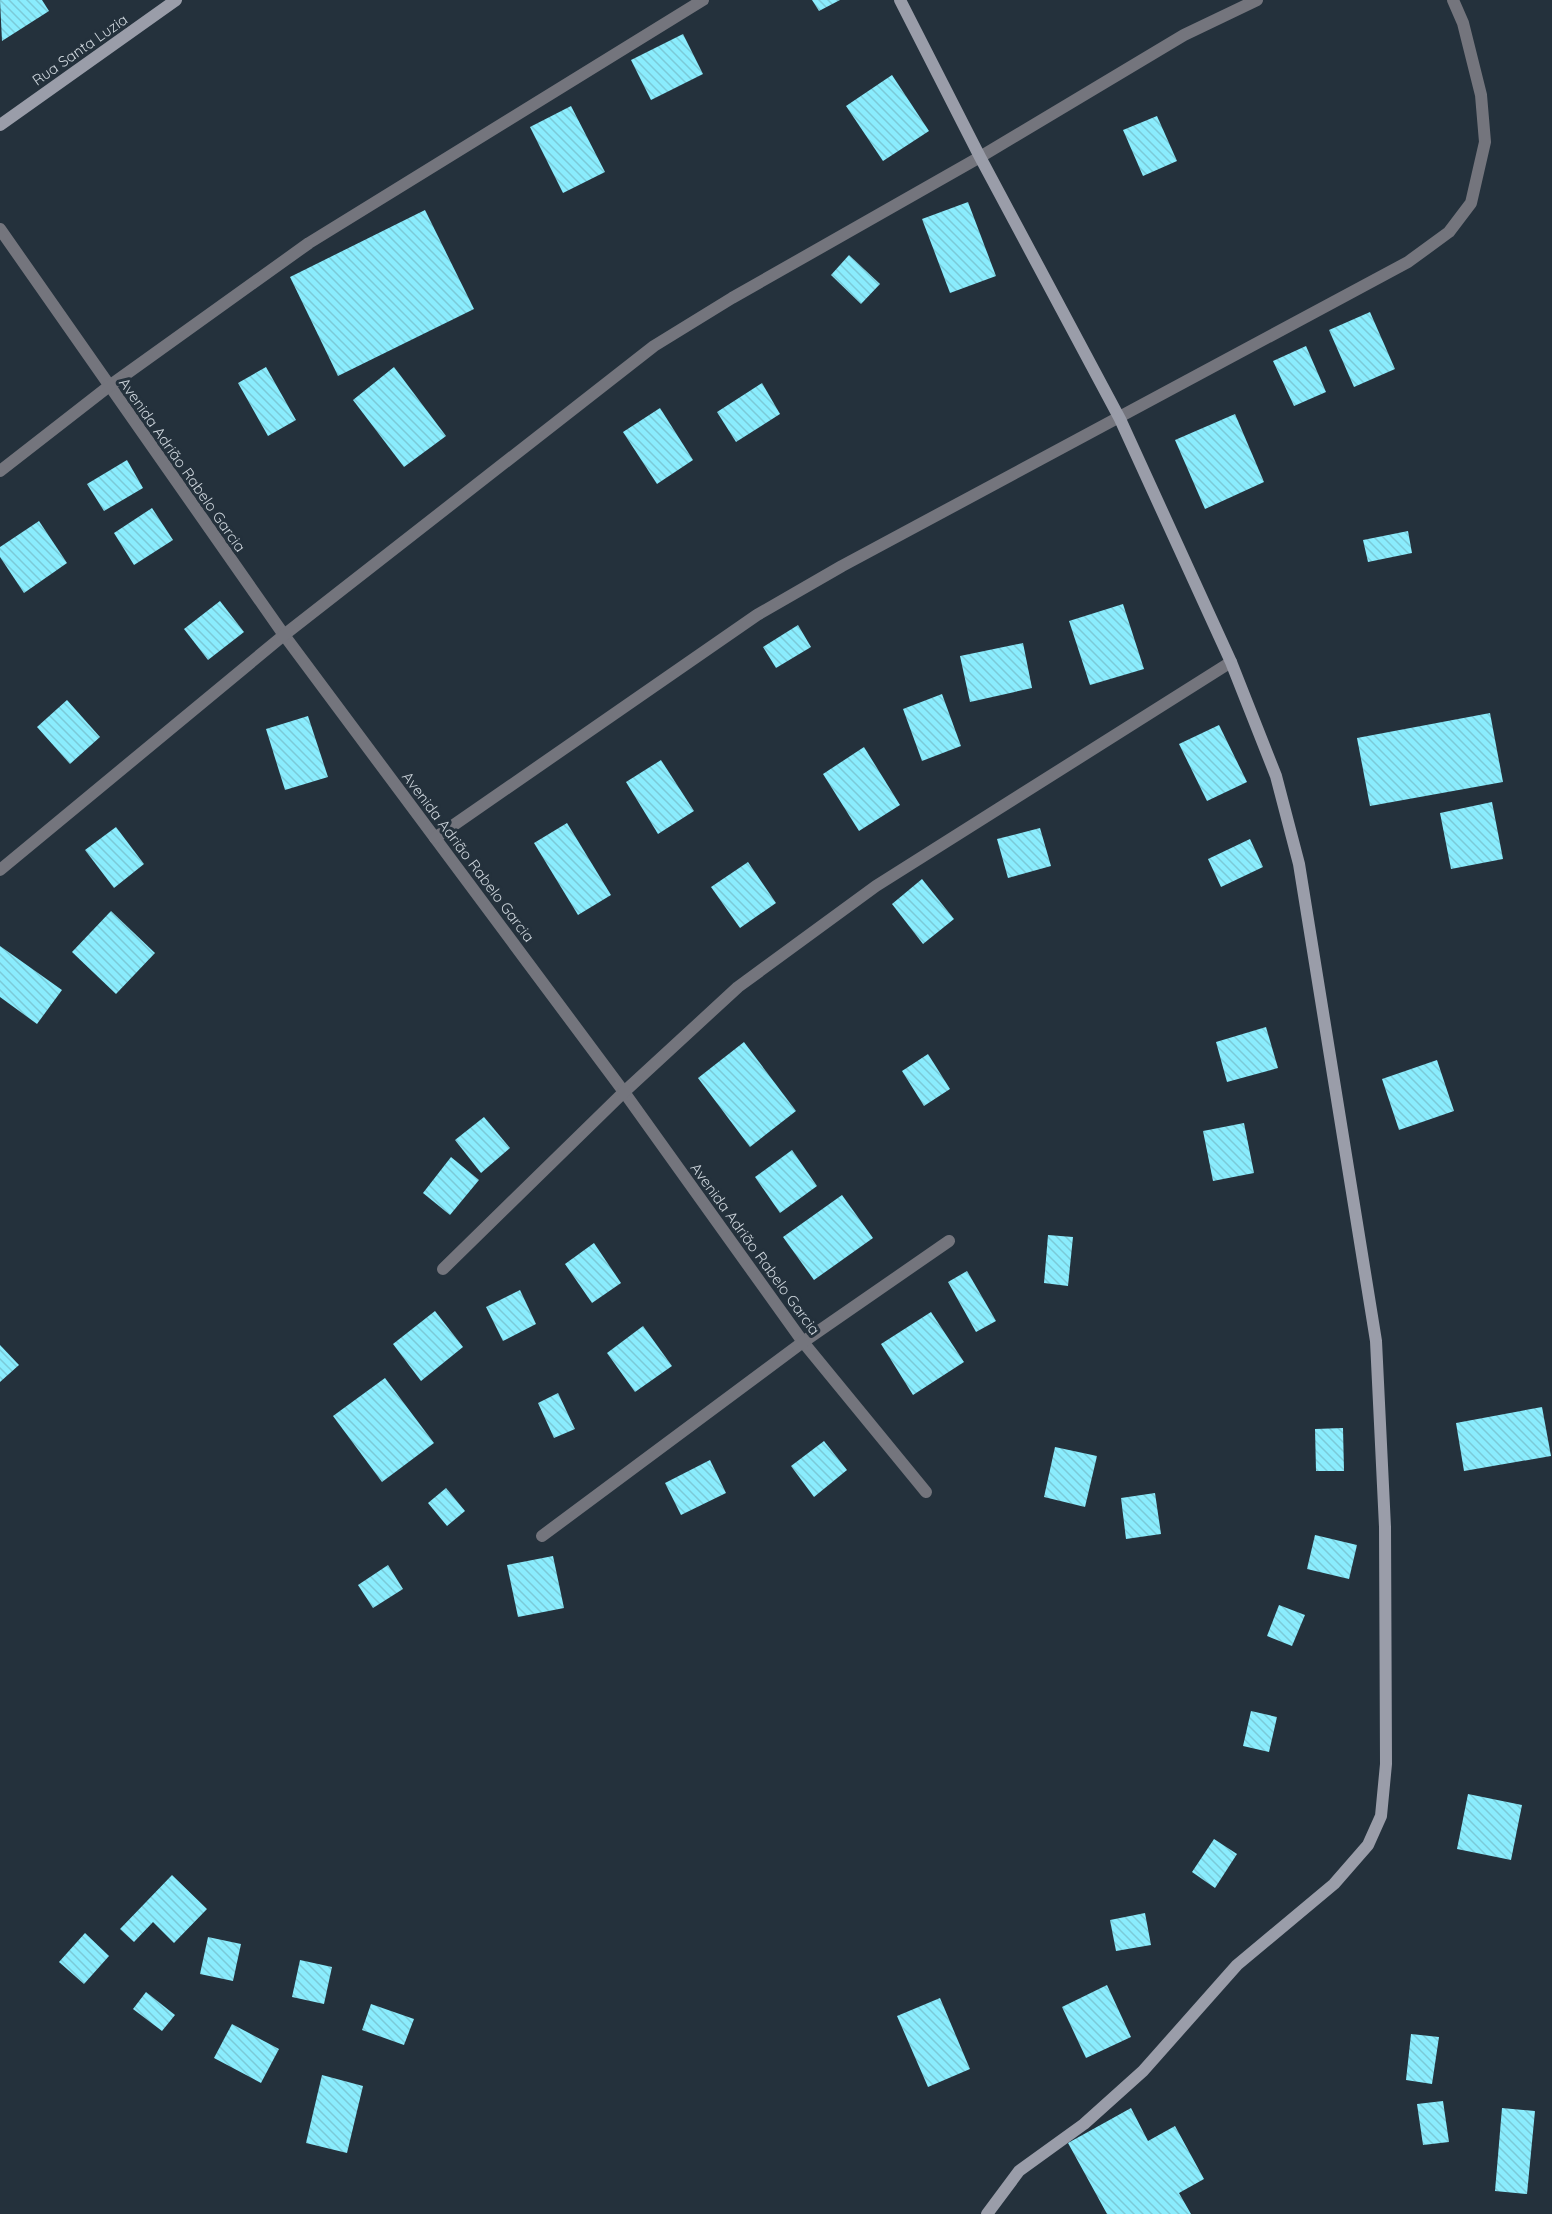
<svg xmlns="http://www.w3.org/2000/svg" width="1552" height="2214" viewBox="0 0 1552 2214" font-family="Quicksand,sans-serif">
<style>
.building{fill:url(#building-back-hatch)}
.lines{fill:none;stroke-linecap:round;stroke-linejoin:round}
.street{stroke:#74757d;stroke-width:12}
.secondary{stroke:#9a9da9;stroke-width:12}
.labels{text-anchor:middle;stroke-width:6;stroke-linejoin:round;paint-order:stroke}
.street-label{font-size:15px;fill:#ccd4db;stroke:#24313c}
</style>
<defs>
<pattern id="building-back-hatch" width="6" height="6" patternUnits="userSpaceOnUse" patternTransform="scale(1.5)"><rect width="6" height="6" fill="#8aecfd"/><path d="M-1 5l2 2M0 0l6 6M5-1l2 2" fill="none" stroke="#7bcad8"/></pattern>
</defs>
<rect width="100%" height="100%" fill="#24313c"/>
<g class="building">
<path d="M0,0H42L49,11L2,41Z"/>
<path d="M812,0H840L819,11Z"/>
<path d="M683,34L703,74L651,100L631,60Z"/>
<path d="M892,75L929,131L883,161L846,106Z"/>
<path d="M571,106L605,172L563,193L530,127Z"/>
<path d="M1157,116L1177,161L1143,176L1123,130Z"/>
<path d="M968,202L996,276L950,293L922,219Z"/>
<path d="M425,210L474,309L338,376L290,277Z"/>
<path d="M849,255L880,284L861,304L831,275Z"/>
<path d="M1370,312L1395,369L1354,387L1329,330Z"/>
<path d="M1306,346L1326,392L1294,406L1273,361Z"/>
<path d="M266,367L296,420L268,436L238,383Z"/>
<path d="M394,367L446,436L404,467L353,400Z"/>
<path d="M762,383L780,414L736,442L717,412Z"/>
<path d="M660,408L693,460L657,484L623,432Z"/>
<path d="M1235,414L1264,482L1205,509L1175,440Z"/>
<path d="M127,460L143,488L104,511L87,484Z"/>
<path d="M152,508L173,540L134,565L114,533Z"/>
<path d="M39,521L67,563L24,593L0,557V547Z"/>
<path d="M1408,531L1412,553L1368,562L1363,540Z"/>
<path d="M220,601L244,632L208,660L184,629Z"/>
<path d="M1123,604L1144,669L1090,685L1069,621Z"/>
<path d="M798,625L811,647L776,668L763,647Z"/>
<path d="M1023,643L1032,688L970,702L960,656Z"/>
<path d="M942,694L961,746L922,761L903,709Z"/>
<path d="M67,700L100,737L70,764L37,727Z"/>
<path d="M1490,713L1503,782L1370,806L1357,738Z"/>
<path d="M308,716L328,777L285,790L266,729Z"/>
<path d="M1219,725L1247,782L1207,801L1179,744Z"/>
<path d="M864,747L900,805L859,831L823,774Z"/>
<path d="M661,760L694,811L658,834L626,782Z"/>
<path d="M1492,802L1503,859L1451,869L1440,813Z"/>
<path d="M567,823L611,895L578,915L534,843Z"/>
<path d="M116,827L144,864L114,888L85,850Z"/>
<path d="M1040,828L1051,866L1008,878L997,839Z"/>
<path d="M1250,839L1263,867L1221,887L1208,859Z"/>
<path d="M748,862L776,903L740,928L711,887Z"/>
<path d="M922,879L954,919L923,944L892,904Z"/>
<path d="M111,911L155,953L116,994L72,952Z"/>
<path d="M0,946L62,990L37,1024L0,997Z"/>
<path d="M1266,1027L1278,1068L1227,1082L1216,1042Z"/>
<path d="M744,1042L796,1111L750,1147L698,1078Z"/>
<path d="M928,1054L950,1089L924,1106L902,1071Z"/>
<path d="M1437,1060L1454,1111L1399,1130L1382,1079Z"/>
<path d="M484,1117L510,1148L481,1173L455,1140Z"/>
<path d="M1244,1123L1254,1173L1213,1181L1203,1131Z"/>
<path d="M792,1150L817,1186L780,1213L755,1177Z"/>
<path d="M451,1157L479,1180L450,1215L423,1193Z"/>
<path d="M842,1195L873,1238L814,1280L783,1237Z"/>
<path d="M1048,1235L1073,1237L1068,1286L1044,1283Z"/>
<path d="M594,1243L621,1283L592,1303L565,1264Z"/>
<path d="M967,1271L996,1321L976,1332L948,1282Z"/>
<path d="M520,1290L536,1324L503,1341L486,1307Z"/>
<path d="M435,1311L463,1347L421,1381L393,1344Z"/>
<path d="M931,1312L964,1362L913,1395L881,1344Z"/>
<path d="M643,1326L672,1366L635,1392L607,1353Z"/>
<path d="M0,1345L19,1365L0,1382Z"/>
<path d="M385,1378L434,1443L382,1482L333,1416Z"/>
<path d="M558,1393L575,1429L554,1438L538,1403Z"/>
<path d="M1542,1407L1551,1456L1464,1471L1456,1423Z"/>
<path d="M1343,1428L1344,1471H1316L1315,1429Z"/>
<path d="M824,1441L847,1470L814,1497L791,1466Z"/>
<path d="M1055,1447L1097,1456L1085,1507L1044,1497Z"/>
<path d="M710,1460L726,1493L681,1515L665,1483Z"/>
<path d="M446,1488L465,1511L447,1526L428,1503Z"/>
<path d="M1155,1493L1161,1534L1126,1539L1121,1498Z"/>
<path d="M1315,1535L1357,1545L1349,1579L1307,1569Z"/>
<path d="M553,1556L564,1608L518,1617L507,1565Z"/>
<path d="M388,1565L403,1589L373,1608L358,1585Z"/>
<path d="M1279,1605L1305,1615L1292,1646L1267,1636Z"/>
<path d="M1251,1711L1277,1717L1269,1752L1243,1746Z"/>
<path d="M1468,1794L1522,1805L1511,1860L1457,1849Z"/>
<path d="M1214,1839L1237,1854L1215,1888L1192,1872Z"/>
<path d="M172,1875L207,1909L174,1943L153,1922L134,1942L120,1929Z"/>
<path d="M1145,1913L1151,1945L1116,1951L1110,1920Z"/>
<path d="M85,1933L109,1956L84,1984L59,1962Z"/>
<path d="M208,1937L241,1944L233,1981L200,1974Z"/>
<path d="M300,1960L332,1967L324,2004L292,1997Z"/>
<path d="M1107,1985L1131,2037L1086,2058L1062,2007Z"/>
<path d="M146,1992L175,2015L162,2031L133,2009Z"/>
<path d="M940,1998L970,2069L928,2087L897,2016Z"/>
<path d="M371,2004L414,2019L404,2045L362,2030Z"/>
<path d="M232,2024L279,2049L261,2083L214,2058Z"/>
<path d="M1411,2034L1439,2037L1432,2084L1406,2080Z"/>
<path d="M322,2075L363,2086L347,2153L306,2143Z"/>
<path d="M1443,2101L1449,2142L1423,2145L1417,2104Z"/>
<path d="M1131,2108L1148,2141L1175,2126L1204,2179L1179,2193L1191,2214H1107L1068,2143Z"/>
<path d="M1502,2108L1535,2111L1527,2194L1495,2191Z"/>
</g>
<g class="lines">
<g class="street">
<path d="M0,229L284,635L624,1092L803,1342L926,1492"/>
<path d="M0,471L108,387L309,243L703,0"/>
<path d="M435,838L757,615L842,566L1408,262L1449,232L1471,203L1485,142L1481,95L1463,23L1453,0"/>
<path d="M0,870L284,635L654,346L732,298L980,157L1184,35L1257,0"/>
<path d="M443,1269L624,1092L738,987L876,886L1231,662"/>
<path d="M542,1536L803,1342L949,1241"/>
</g>
<g class="secondary">
<path d="M900,0L980,157L1120,419L1231,662L1276,776L1299,864L1376,1341L1385,1527L1386,1764L1381,1816L1368,1845L1334,1884L1237,1965L1143,2071L1084,2124L1019,2171L987,2214"/>
<path d="M0,125L176,0"/>
</g>
</g>
<g class="labels">
<g class="street-label">
<text transform="translate(80 50) rotate(-35)" y="5">Rua Santa Luzia</text>
<text transform="translate(182 465) rotate(55)" y="5">Avenida Adrião Rabelo Garcia</text>
<text transform="translate(468 857) rotate(53)" y="5">Avenida Adrião Rabelo Garcia</text>
<text transform="translate(755 1249) rotate(54)" y="5">Avenida Adrião Rabelo Garcia</text>
</g>
</g>
</svg>
